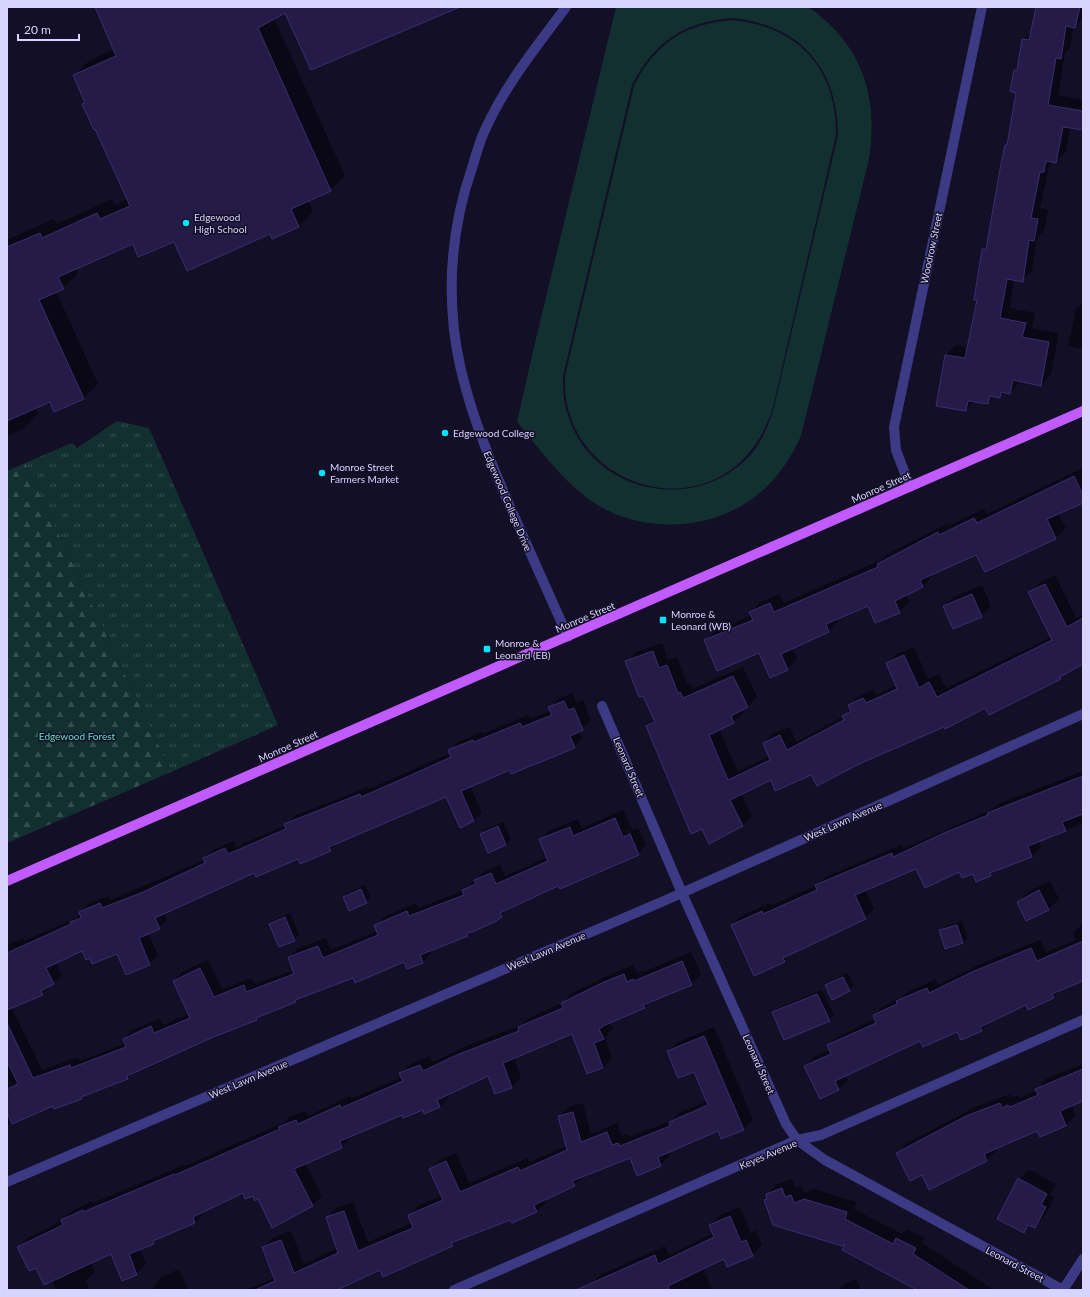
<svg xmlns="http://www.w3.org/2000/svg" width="1090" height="1297" viewBox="0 0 1090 1297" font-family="Lato,sans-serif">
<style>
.grass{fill:url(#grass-tufts)}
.forest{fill:url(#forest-firs)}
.park{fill:#12302f;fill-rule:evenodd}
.shadow{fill:#0007;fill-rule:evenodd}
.building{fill:#241b47;stroke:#3b2d73}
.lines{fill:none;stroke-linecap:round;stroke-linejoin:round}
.minor{stroke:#3d3a85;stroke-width:10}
.major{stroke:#c25bff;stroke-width:10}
.poi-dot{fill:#00e5ff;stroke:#130f26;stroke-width:1.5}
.labels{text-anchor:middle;stroke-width:3;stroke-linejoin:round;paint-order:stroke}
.poi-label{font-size:10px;fill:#d9d4ff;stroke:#130f26;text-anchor:start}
.street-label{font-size:10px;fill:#d9d4ff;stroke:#130f26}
.park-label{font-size:10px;fill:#5fe0c0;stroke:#130f26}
</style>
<defs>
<pattern id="grass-tufts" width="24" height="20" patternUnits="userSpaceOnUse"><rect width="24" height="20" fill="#12302f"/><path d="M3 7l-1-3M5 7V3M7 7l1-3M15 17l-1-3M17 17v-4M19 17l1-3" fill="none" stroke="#344d4e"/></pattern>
<pattern id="forest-firs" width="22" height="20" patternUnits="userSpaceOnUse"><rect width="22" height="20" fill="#12302f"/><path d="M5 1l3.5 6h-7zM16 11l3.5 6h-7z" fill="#344d4e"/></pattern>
</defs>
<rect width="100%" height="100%" fill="#130f26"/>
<path class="grass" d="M117,421L149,428L278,725L171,772L25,463L72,443L77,448Z"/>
<path class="forest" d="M25,463L171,772L7,843V471Z"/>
<g class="park">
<path d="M616,7C661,7 706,7 752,7C767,7 792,4 806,7C814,9 822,18 828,23C868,60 877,108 869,159L801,436C791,457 780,475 763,490C717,533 637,536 587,498C560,478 539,448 517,422L533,351ZM732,18C799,24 838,68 838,135L774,407C769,424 763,440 752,453C697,517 589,493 567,412C563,400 563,388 563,376L632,85C654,42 683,22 732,18Z"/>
<path d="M732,20C798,26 837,69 836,135L773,407C766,429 756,448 738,464C682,514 589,483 569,412C565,400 565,388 565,376L634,86C655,43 685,24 732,20Z"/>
</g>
<g class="shadow">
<path d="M96,7H457L286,12L274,18L345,176L330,190L308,200L313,212L299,226L270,233L133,243L76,269L78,274L63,288L56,291L98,384L83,398L50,401L35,408L38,414L23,429L7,436V240L54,219L57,224L112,199L115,205L128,199L96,128L83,104L86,101L74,75L89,61L114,49Z"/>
<path d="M1037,7H1083V19L1073,27L1070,48L1065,53L1058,95L1083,100V129L1070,127L1066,152L1056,162H1053L1049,166L1040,208L1048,210L1044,231L1037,237L1032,271L1022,281L1014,279L1010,308L1035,313L1032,328L1059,333L1051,375L1041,385L1020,381L1010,393L1005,392L1000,397L995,396L988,403L975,401L966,410L946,355L956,345L968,348L978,299L983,249L988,244L1018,92L1015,70L1019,66L1023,40L1032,32Z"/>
<path d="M1083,302V349L1068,346L1076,309Z"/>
<path d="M1083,468V502L1058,513L1066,528L1056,538L985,571L976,553L931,574L932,576L923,586L906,594L909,602L899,612L868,605L837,618L838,622L829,631L792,648L797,659L788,669L770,677L759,652L706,641L715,631L752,615L751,612L760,602L780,594L784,603L881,560L888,554L948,523L949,526L984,509L987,514Z"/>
<path d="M1055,575L1076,618L1083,615V663L1066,672L1060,678L986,707L945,726L812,774L771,779L741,794L752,816L743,825L648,727L655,719L627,662L636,652L662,643L668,660L677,657L687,684L690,683L692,689L743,667L757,697L748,707L741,710L743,713L733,722L719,729L738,772L769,756L764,743L773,733L790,727L796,742L844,716L851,708L849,705L859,696L873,689L876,695L897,685L887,664L896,654L914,647L928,679L939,674L946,688L1052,637L1030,592L1039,583Z"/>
<path d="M982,585L991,606L981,616L944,606L954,597Z"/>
<path d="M573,693L576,703L583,700L591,721L579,731L582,738L574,747L510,769L470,786L482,812L474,820L460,826L446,796L339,841L330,850L299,857L255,872L164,913L167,920L159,928L148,933L158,955L149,964L117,953L90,957L83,950L55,962L62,975L42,994L11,1007L42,1070L78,1057L80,1061L126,1043L124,1039L132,1030L160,1019L163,1025L189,1014L174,981L182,972L208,960L222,989L252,978L255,984L294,970L289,957L297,949L326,938L331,950L378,931L375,926L384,917L416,903L418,908L463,891L484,872L500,865L505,876L548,857L540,840L549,831L578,819L582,828L623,810L632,830L638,827L646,845L638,854L559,885L510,908L497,920L472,931L468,936L430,950L431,953L423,962L408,968L405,961L354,976L299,997L295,1001L261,1015L256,1019L210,1037L133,1072L128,1078L85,1094L81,1098L54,1104L7,1125V945L23,938L24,941L76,918L88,904L109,896L111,900L205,860L204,858L213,850L234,841L236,847L286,825L294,816L368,787L369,789L451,753L450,751L458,742L482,732L483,734L528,715L530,719L551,711L550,707L558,699ZM629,829L638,851H636L627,830Z"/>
<path d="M1083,771V823L1039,841L1041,847L1032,856L996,870L991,875L916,867L865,889L874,909L865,918L794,952L784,961L732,925L741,916L771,903L772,905L816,886L825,877L901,845L903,849L993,809L998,804Z"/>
<path d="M503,822L511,839L506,844L489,851L481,834L486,829Z"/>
<path d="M1050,881L1059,899L1049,909L1027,920L1018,902L1028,892Z"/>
<path d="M365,885L371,898L366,902L344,897L349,892Z"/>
<path d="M290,913L299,935L294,940L270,924L275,920Z"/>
<path d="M962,921L967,938L963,943L940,931L945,926Z"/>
<path d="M1083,923V980L1061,989L1053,997L1027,1003L991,1020L981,1030L957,1031L921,1039L845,1075L848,1080L839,1089L820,1098L805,1066L814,1057L830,1050L828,1046L837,1037L875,1019L874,1015L883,1006L901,998L906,993L936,979L938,985L982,963L1040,940L1046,952L1076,940L1073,933Z"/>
<path d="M691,952L701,974L691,984L652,1000L644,1008L610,1022L613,1028L605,1037L612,1058L603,1068L573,1032L514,1057L521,1078L512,1087L496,1093L489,1074L448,1094L449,1097L440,1107L423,1108L402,1114L351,1136V1137L342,1147L305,1163L322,1196L313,1205L272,1226L259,1198L243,1192L204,1211V1212L195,1222L160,1236L154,1243L140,1249L146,1264L136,1274L111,1253L91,1262L95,1272L86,1281L90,1290H56L52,1281L19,1247L28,1238L62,1221L72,1211L92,1201L93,1203L184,1165L185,1166L283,1123L289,1117L306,1111L308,1116L350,1096L351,1099L402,1077L400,1074L410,1064L430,1056L432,1062L469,1045L521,1025L529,1018L562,1003L572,993L614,973L633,965L637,973L642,971L643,972Z"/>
<path d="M848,973L854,986L849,990L826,985L831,981Z"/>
<path d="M822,990L834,1015L829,1020L773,1012L778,1008Z"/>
<path d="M714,1027L753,1119L744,1129L722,1138L718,1129L669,1151L670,1155L661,1165L637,1174L631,1157L584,1176L574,1185L544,1199L546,1202L536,1212L511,1218L458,1240L452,1245L381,1269L334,1290H245L275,1278L263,1247L273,1238L291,1231L304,1264L338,1248L327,1218L336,1208L353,1202L368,1242L412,1223L409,1215L419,1205L442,1196L430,1169L440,1160L456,1153L469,1183L528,1158L529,1162L567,1146L559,1116L569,1107L583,1103L591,1134L617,1123L622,1136L628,1134L629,1137L671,1121L679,1113L707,1101L695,1071L668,1051L678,1042Z"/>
<path d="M1083,1064V1101L1071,1105L1076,1115L1066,1125L1040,1136L1037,1130L995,1148L997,1150L987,1160L922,1174L897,1153L907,1143L977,1106L1010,1094L1012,1098L1018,1095L1020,1098L1037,1090L1046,1079Z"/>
<path d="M1029,1169L1056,1184L1050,1195L1055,1197L1044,1217L1034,1227L1031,1225L1023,1232L1019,1179Z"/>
<path d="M792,1179L795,1188L801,1186L804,1193L814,1189L856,1202L854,1209L902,1234L907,1229L925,1238L922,1243L994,1290H915L847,1242L768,1198L767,1194L777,1184Z"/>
<path d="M740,1207L751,1233L756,1230L762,1245L752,1255L724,1258L703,1268L712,1290H592L590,1285L600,1275L665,1246L669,1255L714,1233L710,1225L720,1215Z"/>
<path d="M179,1269L188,1290H154L153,1286L162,1277Z"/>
<path d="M856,1279L861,1290H838L844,1285Z"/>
</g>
<g class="building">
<path d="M95,7H460L311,70L285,13L258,28L331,191L291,209L299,227L272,239L270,234L187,271L174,242L138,257L133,244L58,277L64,289L39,300L84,399L54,412L50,402L7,421V247L40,233L42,238L97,213L100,219L130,206L95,129L94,130L82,104L85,103L73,75L116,56Z"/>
<path d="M1036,7H1080L1075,28L1066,26L1061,59L1056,58L1048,105L1083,111V130L1063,127L1056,163L1046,161L1044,172H1040L1031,218L1038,219L1034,241L1029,240L1023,282L1007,279L1000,318L1026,323L1022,337L1049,342L1041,386L1013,380L1010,394L1001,392L1000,398L990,396L988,404L968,401L966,411L936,406L945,355L965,358L977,300H974L982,249H986L1000,169L1005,145H1007L1016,93L1010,91L1014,70H1017L1022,39L1029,40Z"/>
<path d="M1074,476L1083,495V503L1047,519L1056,539L985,572L976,555L920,580L923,587L895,601L900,613L875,623L868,606L826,624L829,632L781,654L788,670L770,678L759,653L717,671L704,640L753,620L749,612L770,603L774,612L878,567L877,564L938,532L939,535L974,518L977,523Z"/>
<path d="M1045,584L1067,627L1083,618V664L1060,677L1061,679L989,715L985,708L945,729L944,727L859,764L817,786L811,775L775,791L771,780L730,800L743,826L709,844L702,829L691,834L646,726L655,722L643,696L639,697L625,661L653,651L659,668L667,665L678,693L680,692L683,698L733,676L748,707L731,716L734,723L709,735L728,780L770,760L763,743L780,735L787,750L844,720L842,716L851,711L848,705L863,698L866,703L897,689L886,663L904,655L919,688L929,682L937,697L1052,640L1028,592Z"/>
<path d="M972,594L982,617L953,629L943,606Z"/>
<path d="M564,701L568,710L574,708L583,730L570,736L575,748L511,774L510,770L461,791L474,821L460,828L446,797L329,847L331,851L300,864L298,859L256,877L254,873L155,918L160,929L139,938L150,965L126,975L117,954L92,964L90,958L86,960L82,951L46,968L54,984L41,991L43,995L7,1010V953L71,924L70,922L81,918L79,912L100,903L102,908L143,892L205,863L203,858L225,848L228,854L286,829L284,824L360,794L361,797L409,776L451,757L448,750L473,740L474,742L520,723L522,727L552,715L548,707Z"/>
<path d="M1083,776V814L1062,822L1066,831L1028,846L1032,857L990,873L991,876L976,882L973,874L962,878L959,872L925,888L916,869L855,895L866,919L783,958L785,962L754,976L731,925L762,911L763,914L817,890L815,885L892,853L893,857L944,833L988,815L987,813Z"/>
<path d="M615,818L623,837L630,834L639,855L560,889L558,886L500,913L502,917L497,920V921L467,934L468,936L420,955L423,963L407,969L404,962L355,983L353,978L295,1000L296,1002L256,1018L257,1020L211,1038L127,1076L128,1079L81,1097L82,1099L54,1109L53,1106L12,1124L7,1113V1089L18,1084L7,1061V1023L33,1078L70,1065L71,1068L126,1047L123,1039L151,1026L154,1033L190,1018L173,981L200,968L214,997L244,985L246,992L294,974L288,957L318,946L323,958L378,935L374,925L407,911L409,916L464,895L462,890L476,884L474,880L491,873L496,884L548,861L539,839L570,827L573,836Z"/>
<path d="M498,826L506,845L488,853L480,834Z"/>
<path d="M361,889L367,903L349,911L343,897Z"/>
<path d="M1039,890L1049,910L1026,921L1017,902Z"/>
<path d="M285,917L295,941L279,947L269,924Z"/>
<path d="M957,925L963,943L945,949L939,930Z"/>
<path d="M1083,941V981L1052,994L1054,998L1028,1010L1026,1005L980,1027L982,1031L961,1040L957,1032L923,1047L920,1041L835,1081L839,1090L820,1099L804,1066L831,1054L827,1045L876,1023L873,1015L897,1004L896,1001L927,988L929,993L972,972L1031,948L1037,961Z"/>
<path d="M682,961L692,985L643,1005L645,1008L605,1025L599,1029L604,1039L594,1043L603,1068L587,1074L572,1034L503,1063L512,1088L495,1094L488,1076L437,1100L440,1107L424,1114L423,1110L403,1118L402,1115L340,1141L342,1148L294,1169L313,1206L272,1228L258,1199L255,1201L253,1196L245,1199L243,1193L193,1217L195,1223L153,1241L154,1244L129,1254L137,1275L122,1281L111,1254L44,1285L36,1268L29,1271L17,1247L63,1225L61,1220L83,1210V1212L174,1174L175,1175L280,1129L278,1127L296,1120L298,1124L340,1105L341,1108L403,1081L399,1073L420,1065L423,1071L459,1054L519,1031L518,1027L563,1008L561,1003L604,982L624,974L627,982L633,979L634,981Z"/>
<path d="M843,977L850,991L832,1000L825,985Z"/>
<path d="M817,994L830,1021L784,1040L772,1012Z"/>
<path d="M704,1036L744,1130L721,1139L718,1131L658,1157L661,1166L637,1176L630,1158L572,1181L575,1186L534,1205L537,1212L512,1223L510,1220L451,1243L453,1246L383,1277L380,1270L337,1290H255L275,1281L262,1247L281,1240L294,1273L338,1253L326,1217L344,1211L358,1251L413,1228L408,1215L443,1200L429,1169L446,1161L460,1192L518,1167L520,1171L567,1150L558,1116L573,1112L581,1142L607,1132L612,1145L618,1143L620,1146L670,1126L669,1122L708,1105L694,1072L678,1078L667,1051Z"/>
<path d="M1083,1069V1101L1060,1111L1066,1126L1040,1137L1037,1131L984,1154L987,1161L929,1190L922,1175L910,1181L896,1153L966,1116L1000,1103L1002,1108L1008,1105L1010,1107L1038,1095L1035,1089Z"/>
<path d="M1018,1178L1047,1194L1041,1205L1046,1207L1035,1228L1028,1225L1024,1233L997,1219Z"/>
<path d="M782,1188L785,1197L791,1195L794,1203L804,1199L847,1212L845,1219L893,1244L896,1238L916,1248L913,1254L969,1290H917L842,1250L845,1244L842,1246L773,1225L764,1200L767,1199L766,1194Z"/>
<path d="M730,1216L741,1242L746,1240L753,1256L727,1267L724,1259L668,1286L670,1290H576L655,1255L658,1264L714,1237L709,1225Z"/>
</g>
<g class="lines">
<g class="minor">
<path d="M566,7C537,46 505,85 485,130C479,142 476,156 472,168C454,220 448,276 454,330C460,382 479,433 499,481C521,533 545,585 568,637"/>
<path d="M910,487L896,450L894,427L982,7"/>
<path d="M602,706L682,893L786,1124L797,1140L825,1160L1063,1290"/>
<path d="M7,1182L666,900L1083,714"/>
<path d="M454,1290L797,1140L821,1135L1083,1020"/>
<path d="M1063,1290L1083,1259"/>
</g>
<path class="major" d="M7,881L1083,411"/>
</g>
<g class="poi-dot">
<circle cx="186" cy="223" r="4"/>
<circle cx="445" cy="433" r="4"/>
<circle cx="322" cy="473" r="4"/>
<rect x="659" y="616" width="8" height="8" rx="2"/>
<rect x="483" y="645" width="8" height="8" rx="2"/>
</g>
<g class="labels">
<g class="poi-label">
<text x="194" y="221">Edgewood<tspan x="194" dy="12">High School</tspan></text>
<text x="453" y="437">Edgewood College</text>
<text x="330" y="471">Monroe Street<tspan x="330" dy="12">Farmers Market</tspan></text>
<text x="671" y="618">Monroe &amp;<tspan x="671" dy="12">Leonard (WB)</tspan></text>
<text x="495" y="647">Monroe &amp;<tspan x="495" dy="12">Leonard (EB)</tspan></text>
</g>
<g class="street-label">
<text transform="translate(931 248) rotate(-78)" y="4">Woodrow Street</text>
<text transform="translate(881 487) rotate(-24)" y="4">Monroe Street</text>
<text transform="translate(508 501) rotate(67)" y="4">Edgewood College Drive</text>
<text transform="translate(585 617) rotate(-23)" y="4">Monroe Street</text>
<text transform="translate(288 746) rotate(-24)" y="4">Monroe Street</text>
<text transform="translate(629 767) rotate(67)" y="4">Leonard Street</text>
<text transform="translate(843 821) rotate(-24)" y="4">West Lawn Avenue</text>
<text transform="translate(546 951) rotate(-23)" y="4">West Lawn Avenue</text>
<text transform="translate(759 1064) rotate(66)" y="4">Leonard Street</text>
<text transform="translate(248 1079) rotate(-23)" y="4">West Lawn Avenue</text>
<text transform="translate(768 1154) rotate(-23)" y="4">Keyes Avenue</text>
<text transform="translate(1015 1264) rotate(28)" y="4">Leonard Street</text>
</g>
<g class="park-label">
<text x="77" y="740">Edgewood Forest</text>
</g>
</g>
<rect width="1090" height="1297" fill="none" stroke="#d9d4ff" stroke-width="16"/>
<path d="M18 34v6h61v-6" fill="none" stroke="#d9d4ff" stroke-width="2"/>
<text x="24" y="34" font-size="12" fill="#d9d4ff" stroke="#130f26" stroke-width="3" paint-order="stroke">20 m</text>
</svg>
